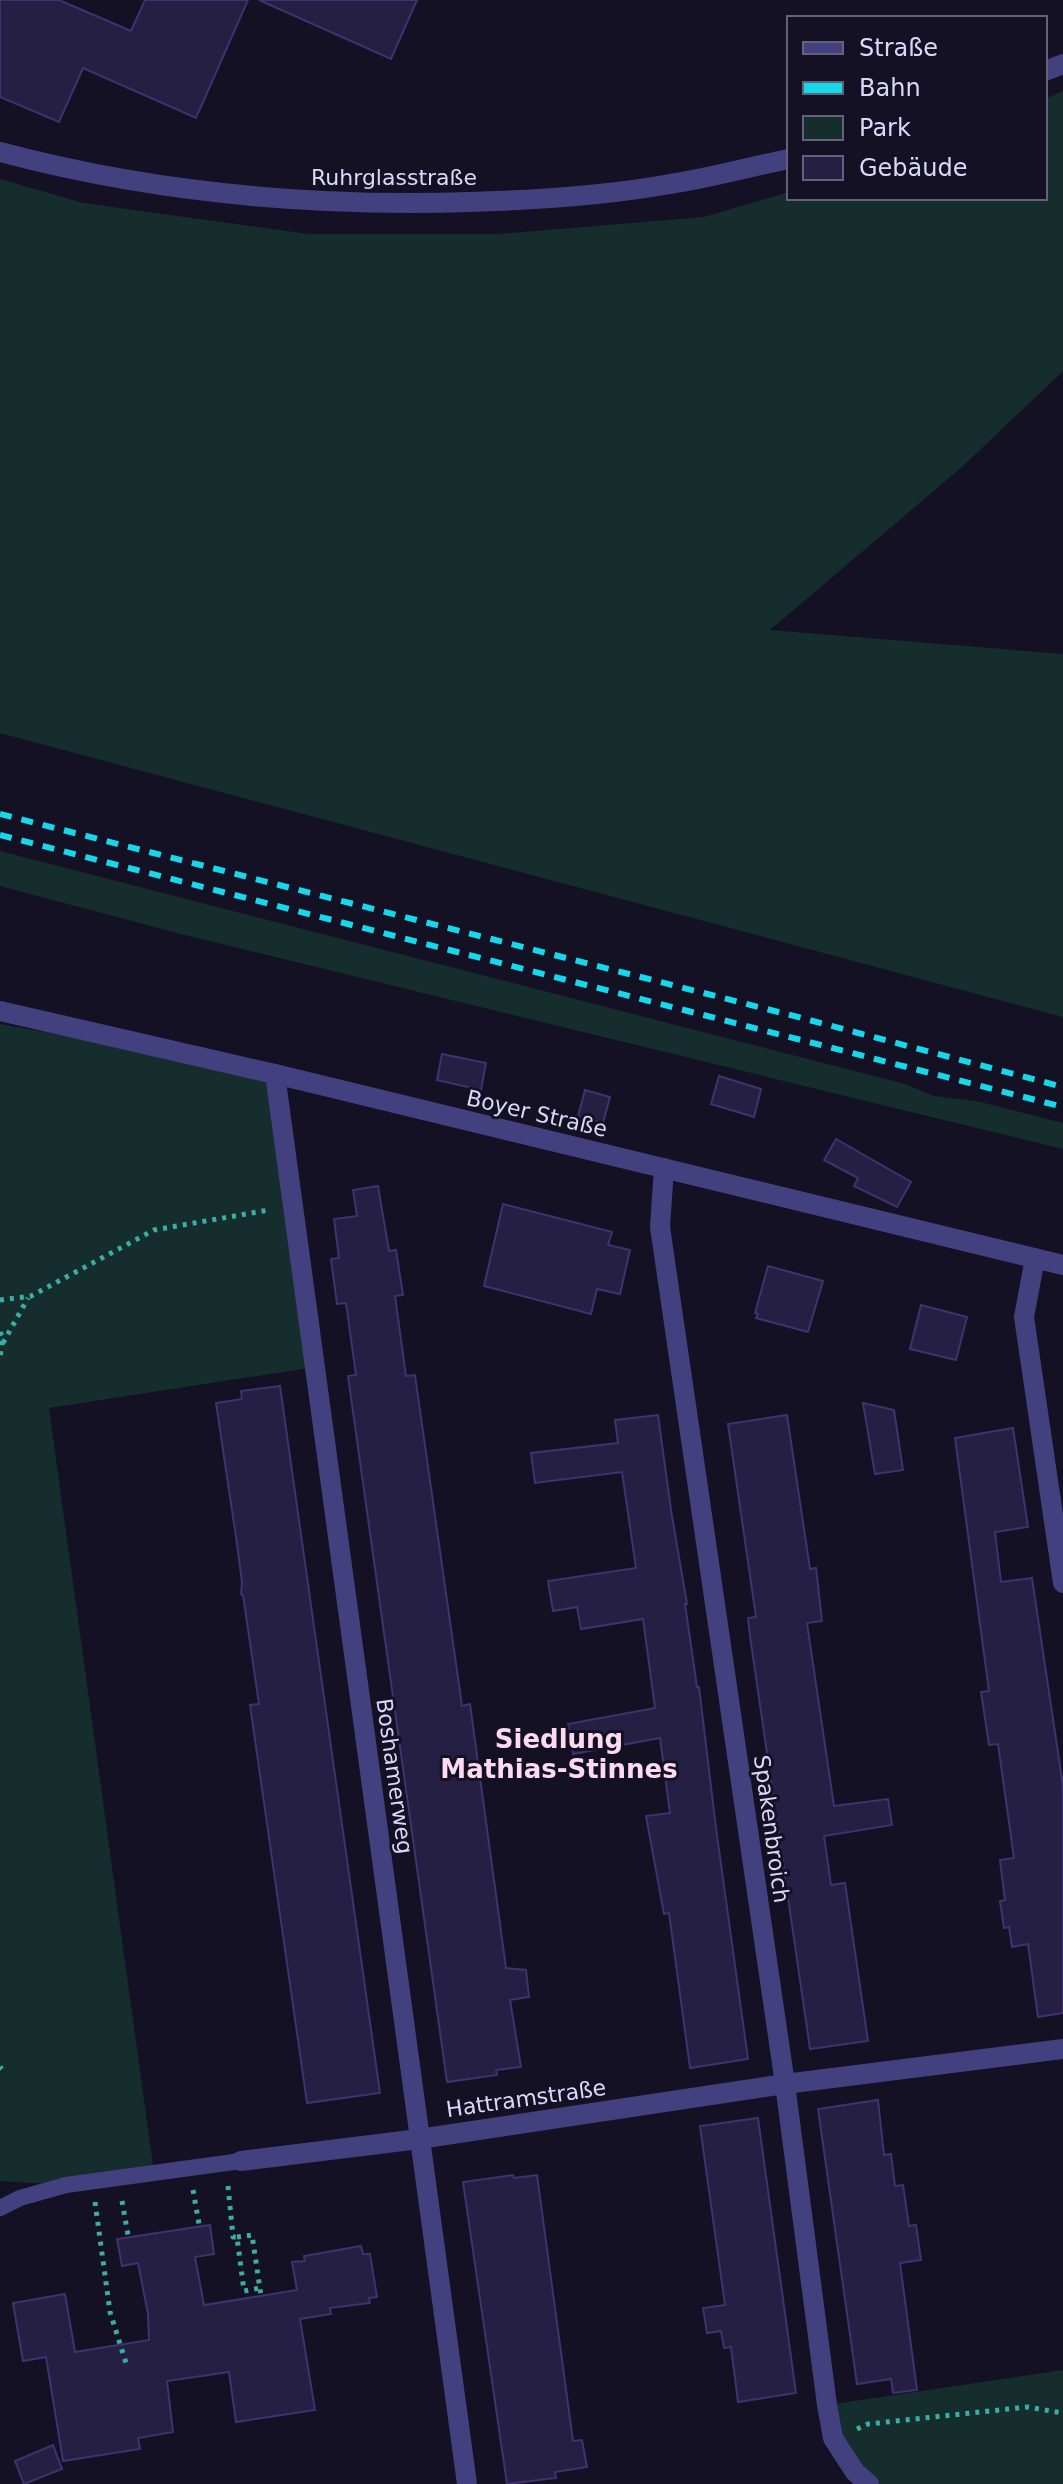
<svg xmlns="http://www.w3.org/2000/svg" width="1063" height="2484" viewBox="0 0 1063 2484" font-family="'DejaVu Sans',sans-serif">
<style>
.green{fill:#152e2d}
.building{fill:#261f44;stroke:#3e336e;stroke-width:2}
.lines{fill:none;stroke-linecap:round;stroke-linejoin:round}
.path{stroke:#3aada5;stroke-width:5;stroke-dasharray:4 6;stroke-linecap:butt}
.service{stroke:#42407f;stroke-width:16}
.minor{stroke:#42407f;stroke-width:20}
.tertiary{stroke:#42407f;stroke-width:20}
.rail{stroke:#15d8ea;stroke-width:6;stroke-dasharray:12 10;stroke-linecap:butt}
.labels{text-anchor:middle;stroke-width:6;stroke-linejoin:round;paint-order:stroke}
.street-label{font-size:22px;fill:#dcd8fc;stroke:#141124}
.quarter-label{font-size:26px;font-weight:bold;fill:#fcdaf0;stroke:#141124}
</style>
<rect width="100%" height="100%" fill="#141124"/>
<g class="green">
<path d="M1063,91V371L962,467L770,630L1063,654V1017L0,733V179L83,203L308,234H499L704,217L789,192V198H1045V99Z"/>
<path d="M0,851L905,1084L934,1096L976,1101L1063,1123V1149L181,934L0,886Z"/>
<path d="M0,1024L275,1074L315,1367L49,1408L154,2173L66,2185L0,2181Z"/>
<path d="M1063,2370V2484H869L855,2472L827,2405Z"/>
</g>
<g class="building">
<path d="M0,0H59L131,31L145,0H248L196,118L83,68L59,122L0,97Z"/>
<path d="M259,0H417L391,59Z"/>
<path d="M442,1054L486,1063L481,1090L437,1080Z"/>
<path d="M719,1076L761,1089L754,1117L711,1104Z"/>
<path d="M585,1090L610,1097L603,1123L578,1116Z"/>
<path d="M836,1139L911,1182L897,1207L854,1186L858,1178L824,1160Z"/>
<path d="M378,1186L389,1251L396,1250L403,1295L395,1296L406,1376L415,1375L462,1706L470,1704L506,1968L526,1970L529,1997L510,2000L521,2067L496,2070L497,2075L447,2082L348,1376L356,1375L346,1303L337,1304L331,1259L339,1258L334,1219L357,1216L353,1190Z"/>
<path d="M503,1204L612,1232L608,1245L630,1250L620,1294L597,1289L591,1314L484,1286Z"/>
<path d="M768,1266L823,1281L808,1332L756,1318L758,1314L755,1313Z"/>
<path d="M921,1305L967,1317L956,1360L910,1349Z"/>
<path d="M280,1386L380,2093L307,2103L250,1705L259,1704L243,1595L241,1594L242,1582L236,1537L216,1403L242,1399L241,1391Z"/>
<path d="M863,1403L894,1410L903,1470L875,1474Z"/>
<path d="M658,1415L671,1510L687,1604H685L697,1687H699L716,1828L748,2059L690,2068L669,1913L664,1914L646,1816L670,1813L660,1738L573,1754L568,1724L655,1708L643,1619L581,1629L577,1607L553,1611L548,1581L636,1568L622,1472L535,1483L531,1453L618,1443L615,1420Z"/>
<path d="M787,1415L810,1569L816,1568L822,1621L807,1623L834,1806L888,1799L892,1825L824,1836L831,1885L845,1883L868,2041L810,2049L750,1636L748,1618L756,1617L728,1424Z"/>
<path d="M1013,1428L1028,1527L995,1532L1001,1582L1032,1578L1063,1786V2013L1038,2017L1028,1944L1012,1947L1009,1927L1004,1928L1000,1901L1005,1900L1000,1860L1014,1858L998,1744L989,1745L981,1692L989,1691L955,1438Z"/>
<path d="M878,2100L884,2155L891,2154L895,2186L903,2185L909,2226L916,2225L921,2260L900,2263L917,2390L893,2393L891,2379L857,2384L818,2109Z"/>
<path d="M758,2118L796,2393L738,2402L731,2347L724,2348L721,2331L707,2333L703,2308L725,2305L700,2126Z"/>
<path d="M513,2175L514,2178L537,2175L573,2441L582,2440L587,2467L555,2472L556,2478L507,2484L463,2182Z"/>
<path d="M210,2225L214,2254L195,2257L204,2305L297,2290L292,2262L305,2261L304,2256L361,2246L363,2254H370L377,2297L369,2298L370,2303L330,2308L331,2314L300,2319L315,2410L236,2422L229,2372L167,2381L173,2432L138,2438L140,2449L63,2461L46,2357L23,2361L13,2303L65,2294L75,2352L149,2340L148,2314L138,2263L122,2266L117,2239Z"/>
<path d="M53,2445L62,2469L24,2484L15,2461Z"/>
</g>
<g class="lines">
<g class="path">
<path d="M0,1300L31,1296L154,1230L269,1210"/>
<path d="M0,1332L3,1338L0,1357"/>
<path d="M3,1343L28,1298"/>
<path d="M0,2067L2,2069"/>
<path d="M228,2186L233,2237H237L244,2291L260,2288"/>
<path d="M193,2190L199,2224"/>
<path d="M122,2201L128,2235"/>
<path d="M95,2202L110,2312L126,2363"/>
<path d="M237,2237L252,2235L261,2296"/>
<path d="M857,2429L868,2424L1027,2407L1063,2413"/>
</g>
<path class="service" d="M0,2208L20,2198L66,2185L241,2161"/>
<g class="minor">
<path d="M275,1074L467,2484"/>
<path d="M664,1168L660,1227L785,2084L827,2405L833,2438L855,2472L869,2484"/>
<path d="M1035,1258L1024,1317L1063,1583"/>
<path d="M241,2161L419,2139L785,2084L1063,2049"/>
</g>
<g class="tertiary">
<path d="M1045,71L1063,64"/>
<path d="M0,152C154,193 311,207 470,202C537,200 604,196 670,184C710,178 749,167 789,159"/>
<path d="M0,1011L275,1074L1063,1265"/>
</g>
<g class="rail">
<path d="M0,814L794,1016L1063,1087"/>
<path d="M0,835L1063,1107"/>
</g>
</g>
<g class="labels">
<g class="street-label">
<text x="394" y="185">Ruhrglasstraße</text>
<text transform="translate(537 1113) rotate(13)" y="8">Boyer Straße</text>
<text transform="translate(395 1776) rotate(82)" y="8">Boshamerweg</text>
<text transform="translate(772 1829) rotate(82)" y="8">Spakenbroich</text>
<text transform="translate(526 2098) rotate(-8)" y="8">Hattramstraße</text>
</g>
<g class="quarter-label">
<text x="559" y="1748">Siedlung<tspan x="559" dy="30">Mathias-Stinnes</tspan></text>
</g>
</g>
<rect x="787" y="16" width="260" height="184" fill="#141124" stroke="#64617a" stroke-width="2"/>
<rect x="803" y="42" width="40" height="12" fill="#42407f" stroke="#64617a" stroke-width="2"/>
<text x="859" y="56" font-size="24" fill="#dcd8fc">Straße</text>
<rect x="803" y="82" width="40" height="12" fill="#15d8ea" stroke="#64617a" stroke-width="2"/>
<text x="859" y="96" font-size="24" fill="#dcd8fc">Bahn</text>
<rect x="803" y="116" width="40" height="24" fill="#152e2d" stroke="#64617a" stroke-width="2"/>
<text x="859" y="136" font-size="24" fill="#dcd8fc">Park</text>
<rect x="803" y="156" width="40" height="24" fill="#261f44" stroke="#64617a" stroke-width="2"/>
<text x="859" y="176" font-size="24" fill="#dcd8fc">Gebäude</text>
</svg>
